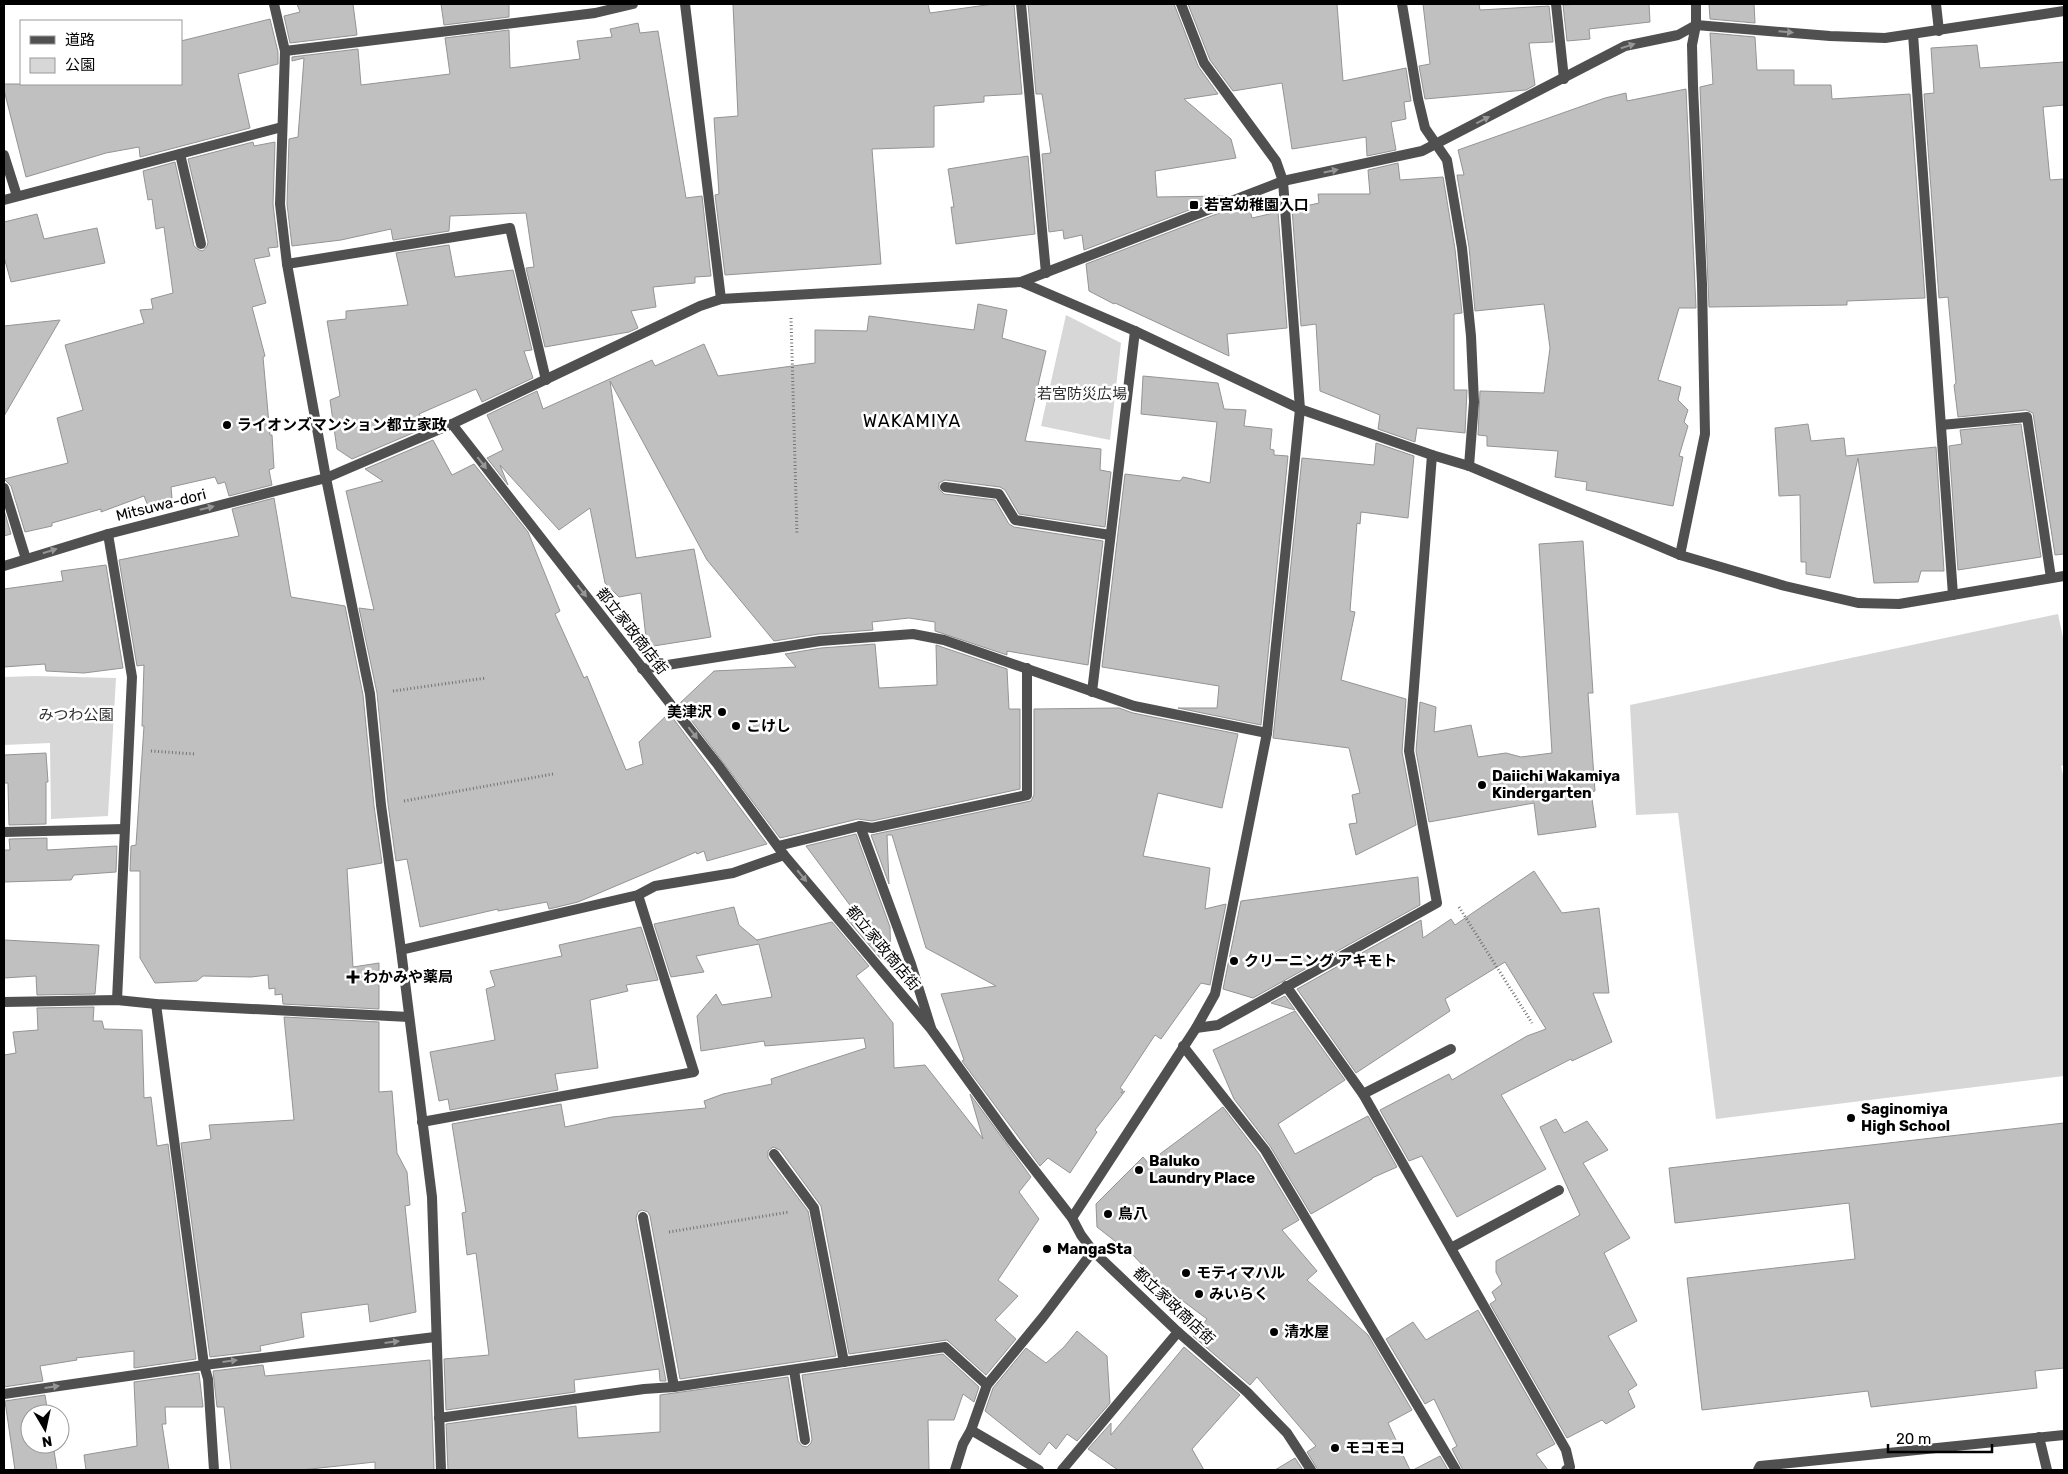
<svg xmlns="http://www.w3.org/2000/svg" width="2068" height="1474" viewBox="0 0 2068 1474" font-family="Rubik,'Noto Sans JP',sans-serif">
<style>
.green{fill:#d7d7d7}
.building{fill:#c0c0c0;stroke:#949494}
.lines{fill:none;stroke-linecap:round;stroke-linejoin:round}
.path{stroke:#727272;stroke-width:3;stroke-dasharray:1 2.5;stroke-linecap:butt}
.service{stroke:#505050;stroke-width:10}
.minor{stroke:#505050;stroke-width:10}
.oneway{fill:#969696}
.poi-dot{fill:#000;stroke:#fff;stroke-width:2}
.labels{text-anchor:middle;stroke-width:5;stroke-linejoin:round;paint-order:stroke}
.poi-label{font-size:15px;font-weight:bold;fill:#000;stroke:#fff;text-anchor:start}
.park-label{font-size:15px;fill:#2e2e2e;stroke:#fff}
.street-label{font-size:15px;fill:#000;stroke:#fff}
.quarter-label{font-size:18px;letter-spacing:1px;fill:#000;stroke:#fff}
</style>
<rect width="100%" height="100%" fill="#fff"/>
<g class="green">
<path d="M1066,315L1121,343L1110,440L1041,426Z"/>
<path d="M2058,614L2064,642V765L2061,766L2064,779V1076L1716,1119L1678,813L1636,815L1630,705Z"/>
<path d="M35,676L116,678L108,816L51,819L50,743L4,745V677Z"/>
</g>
<g class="building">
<path d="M297,4H353L357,35L290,43L284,16L300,12Z"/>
<path d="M441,4H509V17L444,25Z"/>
<path d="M733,4H928L930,13L993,4H1014L1022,94L984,96V102L934,106V147L872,149L881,264L725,275L715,195L719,194L714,118L738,116Z"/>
<path d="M1028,4H1174L1198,66L1218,94L1184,99L1231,139L1236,158L1155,171L1157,197L1226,196L1084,250L1082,235L1064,239L1063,230L1049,232L1042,154L1051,153L1042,94H1036Z"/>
<path d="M1188,4H1337L1343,81L1406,68L1411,101L1404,102L1406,119L1391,122L1396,150L1367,156L1366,137L1292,149L1282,83L1233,91L1210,60Z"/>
<path d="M1423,4H1479L1480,10L1549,6L1553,42L1529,43L1535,85L1526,90L1425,99L1419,66L1430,64Z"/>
<path d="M1580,4H1649L1650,22L1589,29L1590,39L1567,41L1563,5Z"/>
<path d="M1709,4H1754L1755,23L1710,19Z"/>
<path d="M270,19L278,52V64L238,74L250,128L140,157L139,147L106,153L26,177L4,90V84H181V41Z"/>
<path d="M638,23L640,33L658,31L686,198L702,196L711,276L695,277V283L653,287L656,307L631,311L638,328L629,332L545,347L526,268L534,267L526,213L450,216L449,231L393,240L391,229L341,240L292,246L287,204L289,139L298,137L304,58L292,61V57L358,49L361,85L450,74L445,38L509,30L510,68L580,59L577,41L612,37L610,29Z"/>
<path d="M1710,33L1755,37L1757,70H1794V85H1831L1832,99L1910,94L1925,298L1847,301V305L1709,307L1700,87L1713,84Z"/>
<path d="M1977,45L1980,68L2064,62V105L2043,107L2050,180L2064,179V554L2055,555L2033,413L2026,410L1958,417L1954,385L1956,383L1948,297L1939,298L1924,94L1934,93L1931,48Z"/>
<path d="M1686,89L1696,308H1679L1658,380L1681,387L1678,400L1688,410L1684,422L1688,426L1679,456L1683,457L1673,506L1586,490L1587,482L1555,477L1558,451L1487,446V436L1478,435L1480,391L1544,393L1550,348L1544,304L1475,311L1469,247L1457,175H1464L1458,150L1605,98L1626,93L1627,101Z"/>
<path d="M253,142L254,146L275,142L273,204L278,247L268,248L270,256L254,259L266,303L252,307L265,356L263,357L270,435H272L274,468L269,470L272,485L229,496L225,482L218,484L215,477L171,487L172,498L148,506L144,496L101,512V509L52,523V526L25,532L11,486L4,479L68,463L57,418L83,410L65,345L144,323L140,310L153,309L151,299L173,293L164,227L156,229L152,199L148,200L143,171L175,162L194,246L199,250L203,251L207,246L208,242L188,159Z"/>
<path d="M1028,156L1035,234L956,244L951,207H954L948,169Z"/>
<path d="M1398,163L1400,180L1443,177L1455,249L1462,313L1454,314V390H1467L1465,433L1417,428L1415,442L1378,429L1380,415L1320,391L1316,324L1301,326L1292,209L1319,203L1318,194H1370L1368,170Z"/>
<path d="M1248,202L1252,218L1278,212L1287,328L1227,334L1229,356L1115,303L1114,304L1089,291L1086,264Z"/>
<path d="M37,214L44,239L97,228L105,263L11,282L4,257V222Z"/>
<path d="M449,245L455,277L513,270L532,350L524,351L533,378L482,402L476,389L419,414L427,427L352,459L337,449L330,400L340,396L327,321L346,319V311L408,305L396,253Z"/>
<path d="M978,304L1007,310L1002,338L1046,351L1025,441L1101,449L1100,470L1111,472L1105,527L1019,514L1005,490L1000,487L945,480L939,483V489L944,494L995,500L1009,524L1014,527L1103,541L1088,665L1007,651V655L935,631V622L909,618L872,622L873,630L819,634L774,641L707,560L610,381L636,558L694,549L711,637L647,647L641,593L619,597L605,583L590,508L559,530L500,465L508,485L487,458L503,450L487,415L537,391L543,409L652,360L655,366L704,344L718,376L815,363V330L867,331L869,316L974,330Z"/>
<path d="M60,320L4,416V326Z"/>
<path d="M1143,376L1218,383L1224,409L1246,410L1244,426L1272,429L1270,449L1274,450V455L1288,456L1261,725L1178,708H1217L1219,686L1102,667L1125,474L1180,481L1183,477L1210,483L1217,422L1141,414Z"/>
<path d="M1808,424L1811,441L1844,438L1846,456L1936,447L1944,571H1921L1918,582L1874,583L1858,458L1830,578L1806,574V562H1801L1800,495L1779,496L1775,428Z"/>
<path d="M2021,424L2041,557L1958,570L1949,446L1962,444L1960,430Z"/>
<path d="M433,440L452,475L474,464L528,532L560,611L555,614L584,678L587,676L626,770L643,764L639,742L669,713L767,844L707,861L704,851L697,854L696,852L578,902L549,909L547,902L498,911V909L420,927L407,859L396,861L388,804L377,693L359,608L374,610L346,491L383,481L365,469Z"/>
<path d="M1376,443L1414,456L1408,518L1361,512L1360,524L1357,523L1350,611L1355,612L1341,680L1406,699L1402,752L1416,825L1356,855L1349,824L1357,823L1352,795L1360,793L1349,748L1273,738L1302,458L1374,465Z"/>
<path d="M274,498L291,597L345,606L363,695L374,806L382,863L347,869L353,967L379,963V1009L283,1004L282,994L275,995V988L269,989L268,975L251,977L203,976L197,981L155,983L140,958V871H130L131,846L136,845L144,726H142L144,665L137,666L119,560L239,536L232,509Z"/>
<path d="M4,510L11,534L4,536Z"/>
<path d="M1583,541L1593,693H1588L1595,791L1591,792L1596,827L1538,835L1534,803L1429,822L1416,751L1420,702L1436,707L1434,732L1471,725L1478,757L1506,753L1521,757L1552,753L1539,544Z"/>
<path d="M106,565L123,668L84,673L46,671L45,664L4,667V589L63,581L61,571Z"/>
<path d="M875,644L879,688L937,685L936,645L1007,669L1009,709H1020V789L872,821L858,819L780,838L679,704L714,671L796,667L785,654L821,648Z"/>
<path d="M1119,708L1133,713L1238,734L1222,808L1158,793L1143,856L1210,868L1205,909L1226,904L1210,985L1201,983L1161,1039L1155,1035L1120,1088L1123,1090L1121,1093L1125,1091L1095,1130L1097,1132L1070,1173L1048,1158L1040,1166L962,1061L964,1060L941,994L996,986L926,948L892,835H887L889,884L871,835L1031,801L1034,795V709Z"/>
<path d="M46,753L48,782H46V824L9,825L8,783H4V755Z"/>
<path d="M856,834L890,927L891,962L886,955L881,959L847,919L858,916L806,846Z"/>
<path d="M47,838V850L117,846L116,872L74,875L71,880L4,882V850H10L9,839Z"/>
<path d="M1534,871L1562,913L1599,908L1609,993H1593L1612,1042L1572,1061L1571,1059L1501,1095L1546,1169L1457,1217L1422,1156L1409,1161L1380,1110L1449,1074L1452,1080L1527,1036L1546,1029L1505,962L1445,999L1450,1011L1356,1073L1297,989L1421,920L1423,938L1451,919L1455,925Z"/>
<path d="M1418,877L1420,905L1253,998L1223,989L1241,901Z"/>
<path d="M734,907L739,925L758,941L757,940L832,922L869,966L856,976L893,1023L894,1068L925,1065L983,1139L970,1094L1031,1177L1019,1192L1039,1219L998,1280L1018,1296L995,1320L1016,1339L986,1375L947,1340L849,1354L821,1206L780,1150L773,1147L768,1151V1158L808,1211L836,1356L680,1379L650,1216L648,1212L642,1210L638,1212L636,1218L666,1381H660L659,1369L574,1380L575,1392L446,1410L444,1359L489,1355L476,1253L467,1255L462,1213L466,1212L452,1124L561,1104L565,1127L612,1117L706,1108L704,1101L723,1094L772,1084L771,1079L866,1048L864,1038L765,1046L764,1041L701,1051L697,1016L716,994L722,1005L772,997L759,944L696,956L704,972L671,977L654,924Z"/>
<path d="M641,927L658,980L626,985L628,991L590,1000L598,1068L555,1074L558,1090L450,1110L448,1099L439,1101L430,1052L495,1040L486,989L495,986L490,971L562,956L559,945Z"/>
<path d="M4,940L99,945L95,994L37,995L36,976L4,978Z"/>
<path d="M1285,996L1295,1010L1271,1003Z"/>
<path d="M94,1007L93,1021H102L104,1029L142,1030L144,1098L151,1097L157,1146L168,1144L196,1359L134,1368V1351L76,1358L77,1360L40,1366L43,1381L4,1387V1055L16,1053L13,1032L38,1030L37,1008Z"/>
<path d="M1295,1011L1345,1080L1278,1124L1295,1154L1368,1116L1397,1167L1372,1178V1179L1311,1214L1270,1146L1234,1099L1213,1050Z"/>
<path d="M284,1017L379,1022V1092L392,1091L397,1153L407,1172L410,1205L405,1206L416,1312L370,1322L368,1304L301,1313L304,1337L260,1346L261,1351L210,1357L181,1143L211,1139L209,1125L294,1120Z"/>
<path d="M1223,1107L1259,1154L1299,1220L1282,1230L1317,1271L1307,1280L1368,1335L1412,1410L1388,1423L1410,1470H1318L1307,1452L1316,1446L1257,1377L1250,1385L1193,1336L1207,1319L1159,1283L1134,1256L1097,1227L1096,1204L1143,1157L1148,1163Z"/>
<path d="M1556,1119L1564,1133L1587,1121L1608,1150L1583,1163L1630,1238L1604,1253L1637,1321L1608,1336L1637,1385L1628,1391L1635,1407L1606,1424L1602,1420L1567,1438L1490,1304L1496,1300L1492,1292L1502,1284L1496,1272V1261L1580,1215L1540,1127Z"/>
<path d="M2064,1123V1368L2035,1371L2037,1388L1871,1407L1868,1391L1702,1410L1687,1278L1855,1259L1849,1203L1675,1223L1669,1168Z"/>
<path d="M1478,1310L1555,1444L1536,1454L1548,1470H1463L1452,1449L1457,1446L1434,1399L1425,1404L1386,1339L1413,1322L1426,1340Z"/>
<path d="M1077,1331L1107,1356L1110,1403L1077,1441L1067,1434L1056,1449L1049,1442L1040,1455L985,1411L993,1388L1026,1348L1046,1363L1064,1347Z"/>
<path d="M1184,1347L1240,1395L1192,1449L1204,1470H1118L1088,1449L1111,1423V1435Z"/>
<path d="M943,1354L979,1387L974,1402L963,1394L954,1420H928L929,1470H448L446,1424L576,1406L578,1438L660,1432V1395L788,1377L798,1441L802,1446L807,1447L811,1443L812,1439L802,1375Z"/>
<path d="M430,1360L434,1470H375V1462L301,1470H231L224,1407H217L213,1371L263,1365L265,1376Z"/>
<path d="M199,1373L203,1407H165L166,1424H162L169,1470H86L84,1455L137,1446L134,1382Z"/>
<path d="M45,1395L48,1414H30V1444H53L57,1470H15L5,1401Z"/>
<path d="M1440,1456L1448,1470H1413Z"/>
<path d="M1295,1458L1303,1470H1275Z"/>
</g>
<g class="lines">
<g class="path">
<path d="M791,318L797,535"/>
<path d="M393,691L486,678"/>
<path d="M151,751L195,754"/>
<path d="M404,801L553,774"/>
<path d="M1459,907L1532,1023"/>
<path d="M669,1232L789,1212"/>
</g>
<g class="service">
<path d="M1021,4L1046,273"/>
<path d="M1556,4L1564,79"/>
<path d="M1936,4L1939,31"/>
<path d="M1913,34L1953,595"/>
<path d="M285,51L595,13L633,4"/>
<path d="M180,154L201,244"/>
<path d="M287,264L510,228L546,380"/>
<path d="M1941,425L2027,417L2051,578"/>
<path d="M945,487L999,494L1015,520L1110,535"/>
<path d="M4,488L26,559"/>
<path d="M108,534L132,677L117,1000"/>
<path d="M860,826L911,964L931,1028"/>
<path d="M4,832L124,829"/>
<path d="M778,846L860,826L872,828L1027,795V668"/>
<path d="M156,1004L204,1365L208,1379L214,1470"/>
<path d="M1183,1046L1265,1150L1456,1470"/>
<path d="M1363,1094L1451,1049"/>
<path d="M422,1122L694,1072L638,895"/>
<path d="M774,1154L814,1208L844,1362"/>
<path d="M643,1217L674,1387"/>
<path d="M1451,1248L1559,1190"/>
<path d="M794,1370L805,1440"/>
<path d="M439,1418L644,1389L674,1387L945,1347L987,1385"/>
<path d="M971,1430L1039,1470"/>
<path d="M1062,1470L1178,1332"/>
</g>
<g class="minor">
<path d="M274,4L285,51L280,204L287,264L326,478L370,694L381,805L401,950L432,1197L441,1470"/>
<path d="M685,4L721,299"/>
<path d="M1402,4L1418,99L1425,128L1447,160L1462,248L1471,336L1474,402L1469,466"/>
<path d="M4,155L17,196"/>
<path d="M4,200L282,127"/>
<path d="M1021,282L1135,331L1300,409L1432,455L1469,466L1680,555L1785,586L1858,603L1899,604L2064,576"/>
<path d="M452,424L718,765L784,855L931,1029L1012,1141L1072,1218L1081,1235L1093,1251L1178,1332L1247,1392L1287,1433L1311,1470"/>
<path d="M1680,555L1705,434L1702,284L1693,86L1692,45L1696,25V4"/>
<path d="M4,566L108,534L326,478L452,424L700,306L721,299L1021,282L1283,181L1422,151L1625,46L1678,35L1696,25L1830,36L1885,38L2064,11"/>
<path d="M642,669L820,641L913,634L944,640L1134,706L1267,733"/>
<path d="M1092,692L1135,331"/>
<path d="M401,950L638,895L655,886L733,873L784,855"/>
<path d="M1286,986L1363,1094L1566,1450L1570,1467L1566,1470"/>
<path d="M4,1002L117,1000L156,1004L409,1017"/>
<path d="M1196,1028L1218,1025L1437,903L1409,751L1432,455"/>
<path d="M1072,1218L1196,1028L1215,994L1267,733L1300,409L1283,181L1276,161L1204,63L1181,4"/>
<path d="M4,1394L204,1365L435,1337"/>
<path d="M2039,1437L2047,1470"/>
<path d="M955,1470L963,1444L971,1430L987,1385L1043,1317L1093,1251"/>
<path d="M1758,1470L1760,1466L2064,1435"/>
</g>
</g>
<defs><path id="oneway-solid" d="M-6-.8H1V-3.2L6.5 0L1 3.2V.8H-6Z" transform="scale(1.25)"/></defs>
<g class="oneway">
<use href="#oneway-solid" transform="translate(1786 32) rotate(5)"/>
<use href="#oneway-solid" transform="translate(1628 46) rotate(-17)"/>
<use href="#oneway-solid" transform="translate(1483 120) rotate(-27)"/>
<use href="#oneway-solid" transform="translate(1331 171) rotate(-12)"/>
<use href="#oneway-solid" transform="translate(482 463) rotate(52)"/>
<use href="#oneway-solid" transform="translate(207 508) rotate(-14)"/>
<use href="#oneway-solid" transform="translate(50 551) rotate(-17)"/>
<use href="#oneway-solid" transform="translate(582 591) rotate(52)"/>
<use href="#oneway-solid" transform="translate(693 733) rotate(52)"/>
<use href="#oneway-solid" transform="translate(802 876) rotate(50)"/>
<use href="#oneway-solid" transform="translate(392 1342) rotate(-7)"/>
<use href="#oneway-solid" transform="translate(230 1361) rotate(-7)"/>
<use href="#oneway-solid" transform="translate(52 1387) rotate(-8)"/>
</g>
<g class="poi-dot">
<rect x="1189" y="200" width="10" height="10" rx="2.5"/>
<circle cx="227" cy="425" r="5"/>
<circle cx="722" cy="712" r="5"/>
<circle cx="736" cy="726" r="5"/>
<circle cx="1482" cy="785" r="5"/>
<circle cx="1234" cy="961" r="5"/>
<path d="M350.5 969.5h5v5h5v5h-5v5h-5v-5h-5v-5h5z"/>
<circle cx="1851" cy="1118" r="5"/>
<circle cx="1139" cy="1170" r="5"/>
<circle cx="1108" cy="1214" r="5"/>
<circle cx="1047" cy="1249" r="5"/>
<circle cx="1186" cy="1273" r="5"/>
<circle cx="1199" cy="1294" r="5"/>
<circle cx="1274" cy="1332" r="5"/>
<circle cx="1335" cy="1448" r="5"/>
</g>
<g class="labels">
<g class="poi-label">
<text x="1204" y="210">若宮幼稚園入口</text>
<text x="237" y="430">ライオンズマンション都立家政</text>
<text x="712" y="717" text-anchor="end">美津沢</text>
<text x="746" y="731">こけし</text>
<text x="1492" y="781">Daiichi Wakamiya<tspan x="1492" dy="17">Kindergarten</tspan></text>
<text x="1244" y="966">クリーニング アキモト</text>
<text x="363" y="982">わかみや薬局</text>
<text x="1861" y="1114">Saginomiya<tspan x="1861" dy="17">High School</tspan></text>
<text x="1149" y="1166">Baluko<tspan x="1149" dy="17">Laundry Place</tspan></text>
<text x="1118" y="1219">鳥八</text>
<text x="1057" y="1254">MangaSta</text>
<text x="1196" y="1278">モティマハル</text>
<text x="1209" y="1299">みいらく</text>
<text x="1284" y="1337">清水屋</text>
<text x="1345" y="1453">モコモコ</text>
</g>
<g class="park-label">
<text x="1082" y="399">若宮防災広場</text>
<text x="76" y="720">みつわ公園</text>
</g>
<g class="street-label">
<text transform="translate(161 505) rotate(-14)" y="5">Mitsuwa-dori</text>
<text transform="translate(632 631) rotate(52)" y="5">都立家政商店街</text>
<text transform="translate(883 948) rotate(50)" y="5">都立家政商店街</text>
<text transform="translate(1174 1306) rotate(43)" y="5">都立家政商店街</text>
</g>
<g class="quarter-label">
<text x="912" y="427">WAKAMIYA</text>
</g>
</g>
<rect width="2068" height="1474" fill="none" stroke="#000000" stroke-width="10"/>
<rect x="20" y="20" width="162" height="65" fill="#ffffff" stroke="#999999"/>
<rect x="30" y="36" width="25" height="8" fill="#505050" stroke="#999999"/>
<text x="65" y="45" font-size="15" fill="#000000">道路</text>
<rect x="30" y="58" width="25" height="15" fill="#d7d7d7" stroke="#999999"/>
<text x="65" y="70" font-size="15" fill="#000000">公園</text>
<g transform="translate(45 1429) rotate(171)"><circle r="24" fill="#ffffff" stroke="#999999"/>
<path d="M0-4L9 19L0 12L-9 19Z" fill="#000000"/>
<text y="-8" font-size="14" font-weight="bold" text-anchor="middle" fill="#000000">N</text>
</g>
<path d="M1888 1444v8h104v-8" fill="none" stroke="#000000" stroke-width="2.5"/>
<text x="1896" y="1444" font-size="15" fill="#000000" stroke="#ffffff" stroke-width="4" paint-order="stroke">20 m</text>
</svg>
